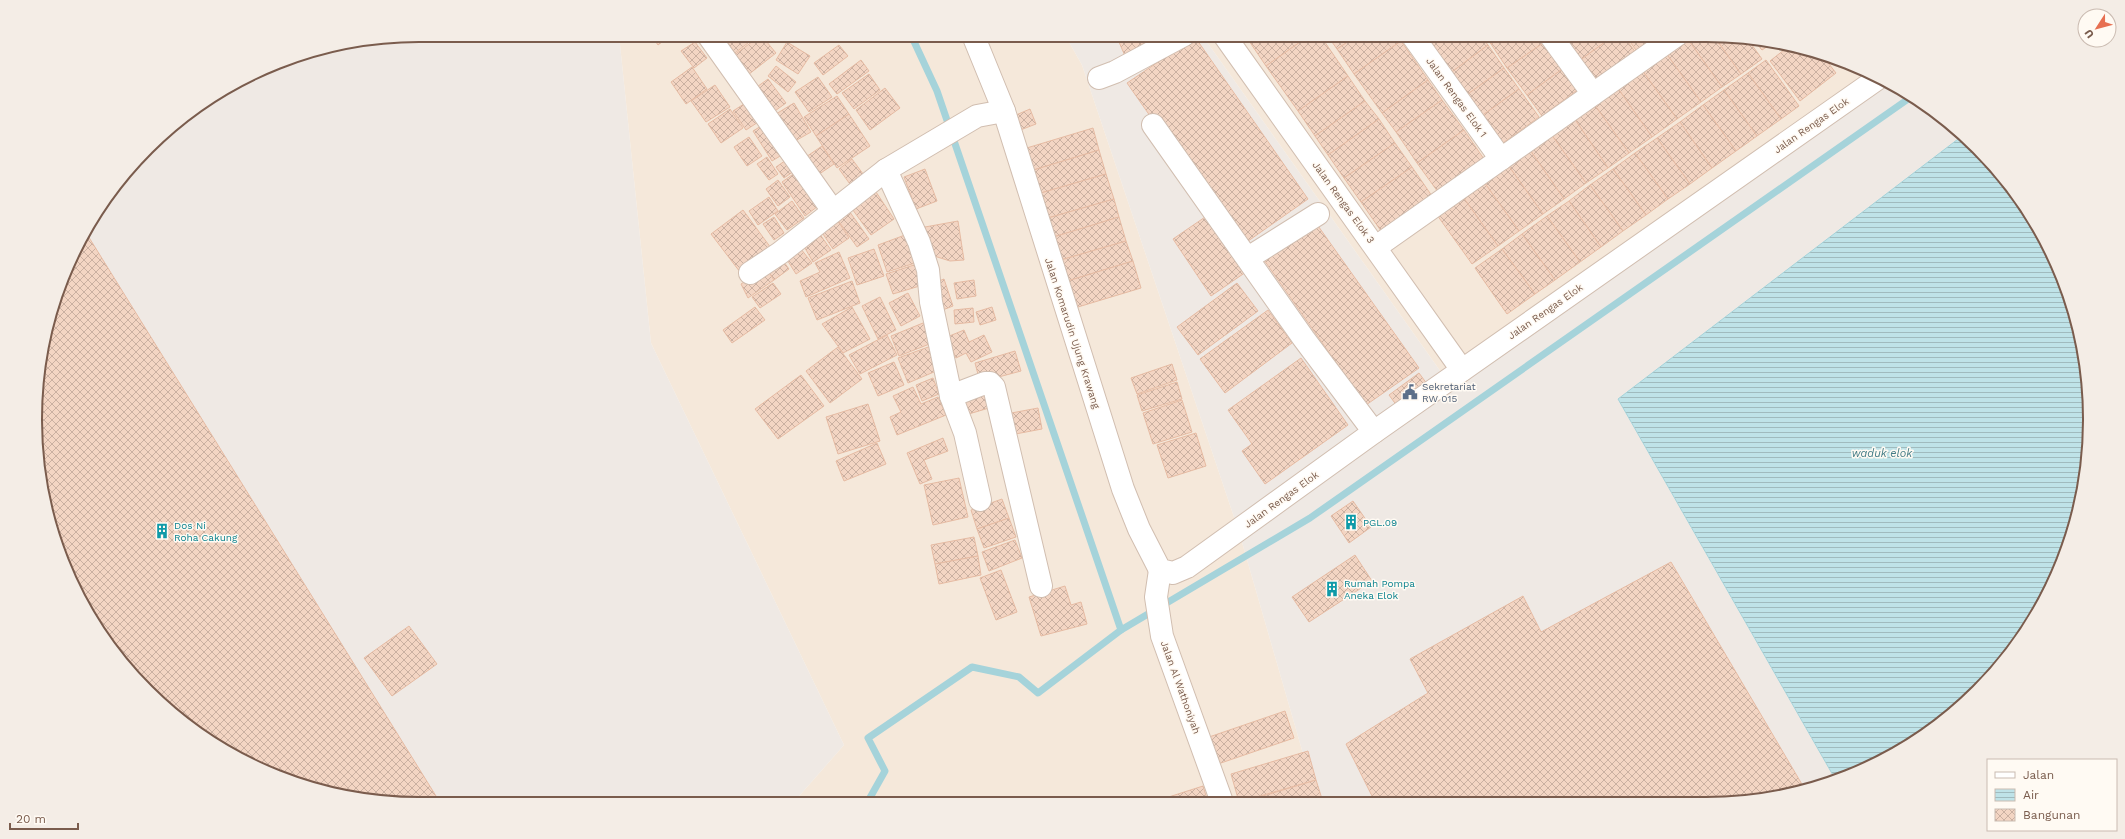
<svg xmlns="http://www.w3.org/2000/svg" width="2125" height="839" viewBox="0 0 2125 839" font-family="'Work Sans',sans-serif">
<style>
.residential{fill:#f5e8da}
.industrial{fill:#efe9e4}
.water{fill:url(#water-rules);stroke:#a5d3da}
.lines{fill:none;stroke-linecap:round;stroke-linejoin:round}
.stream{stroke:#a5d3da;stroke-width:7}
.building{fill:url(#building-cross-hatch);stroke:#e6bba3}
.minor-casing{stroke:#d1beb0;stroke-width:24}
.minor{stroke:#fff;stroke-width:22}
.labels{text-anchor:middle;stroke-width:3;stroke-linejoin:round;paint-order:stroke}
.street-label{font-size:10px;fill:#7a5c4d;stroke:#fffaf3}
.service-label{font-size:10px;fill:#4e5e75;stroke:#fffaf3;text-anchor:start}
.culture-label{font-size:10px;fill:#0d838f;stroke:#fffaf3;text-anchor:start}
.water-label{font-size:11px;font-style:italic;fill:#437c86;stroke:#fffaf3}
.rim{fill:none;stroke:#7a5c4d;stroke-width:2}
</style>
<defs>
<pattern id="water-rules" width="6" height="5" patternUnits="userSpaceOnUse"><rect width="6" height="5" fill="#bfe3e8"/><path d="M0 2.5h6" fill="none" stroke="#a0bbbe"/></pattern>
<pattern id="building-cross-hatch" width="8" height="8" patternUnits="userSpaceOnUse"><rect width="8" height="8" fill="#f3d5c3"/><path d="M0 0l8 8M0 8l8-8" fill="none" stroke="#cab0a1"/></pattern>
</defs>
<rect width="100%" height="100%" fill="#fdf6ec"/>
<g class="residential">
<path d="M619,35H1065L1082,65L1239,532L1317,802L793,803L844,745L651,343Z"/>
<path d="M1202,35H1705L1805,48L1876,75L1448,382Z"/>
</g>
<g class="industrial">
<path d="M420,35H619L651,343L844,745L793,803L419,804L320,791L249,764L186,725L100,633L64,566L42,495L55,296L86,227L166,130L227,86L296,55Z"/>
<path d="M1065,35H1202L1448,382L1879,77L1940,115L1995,166L2039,227L2070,296L2087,370L2089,445L2077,519L2038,612L1959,708L1875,764L1756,801L1317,802L1239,532L1082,65Z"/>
</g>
<path class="water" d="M1962,136L1995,166L2039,227L2070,296L2087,370L2089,445L2077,519L2038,612L1959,708L1875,764L1834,777L1618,399Z"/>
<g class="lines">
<g class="stream">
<path d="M1121,630L1310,518L1911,97"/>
<path d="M867,803L885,771L868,738L972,667L1019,677L1038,693L1121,630L937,91L911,35"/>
</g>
</g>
<g class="building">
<path d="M651,35H671L658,45Z"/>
<path d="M716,35H756L757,36L731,56Z"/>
<path d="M761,35L776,53L744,78L729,59Z"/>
<path d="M1116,35H1170L1125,56Z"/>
<path d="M1245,35H1310L1266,66Z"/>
<path d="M1310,35H1320L1348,76L1298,111L1266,66Z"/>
<path d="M1327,35H1358L1337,49Z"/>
<path d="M1358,35H1397L1401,41L1354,74L1337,49Z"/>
<path d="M1420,35H1480L1488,45L1445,77Z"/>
<path d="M1484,35H1504L1491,44Z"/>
<path d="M1504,35H1542L1546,41L1507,68L1491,44Z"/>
<path d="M1555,35H1574L1562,44Z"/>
<path d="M1574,35H1615L1576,63L1562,44Z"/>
<path d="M1615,35H1623L1636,53L1592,85L1576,63Z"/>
<path d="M1625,35H1652L1649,37L1655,46L1641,57Z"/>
<path d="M1692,35L1714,36L1741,74L1722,87L1687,38Z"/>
<path d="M1714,36L1749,41L1762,59L1741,74Z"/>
<path d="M1195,37L1308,199L1241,246L1127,83Z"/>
<path d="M1687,38L1722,87L1701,102L1666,53Z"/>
<path d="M1401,41L1428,80L1382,113L1354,74Z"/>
<path d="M1546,41L1565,67L1527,95L1507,68Z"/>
<path d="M695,42L707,58L694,68L681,51Z"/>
<path d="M787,42L810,56L798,74L776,60Z"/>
<path d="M1755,42L1771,44L1762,50Z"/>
<path d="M839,45L848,56L823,75L814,63Z"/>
<path d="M1488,45L1504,68L1461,99L1445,77Z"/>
<path d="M1789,46L1805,48L1822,55L1836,73L1800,101L1770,61Z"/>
<path d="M1666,53L1701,102L1677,119L1642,70Z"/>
<path d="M861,60L869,71L837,94L829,84Z"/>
<path d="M1766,60L1799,106L1781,119L1748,73Z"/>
<path d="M776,66L796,82L788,92L768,76Z"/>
<path d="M692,67L707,89L686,104L671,82Z"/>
<path d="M1565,67L1580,88L1542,116L1527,95Z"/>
<path d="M1504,68L1519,89L1476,120L1461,99Z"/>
<path d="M1642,70L1677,119L1652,137L1617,87Z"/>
<path d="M1748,73L1781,119L1757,136L1724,90Z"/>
<path d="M869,74L880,90L854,109L842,93Z"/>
<path d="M1348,76L1365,101L1315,136L1298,111Z"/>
<path d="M818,77L832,97L809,112L795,92Z"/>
<path d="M768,79L786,103L772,113L754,89Z"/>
<path d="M1428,80L1442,100L1396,132L1382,113Z"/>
<path d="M715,85L730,107L706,122L691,101Z"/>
<path d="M1617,87L1652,137L1629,153L1594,104Z"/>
<path d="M885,88L900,108L870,130L856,110Z"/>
<path d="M1519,89L1539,117L1496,148L1476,120Z"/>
<path d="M1724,90L1757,136L1736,151L1703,105Z"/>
<path d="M837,96L849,114L816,136L804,117Z"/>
<path d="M750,100L766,117L746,130L733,111Z"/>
<path d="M1442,100L1464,130L1417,163L1396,132Z"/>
<path d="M1365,101L1379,119L1328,155L1315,136Z"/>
<path d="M794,103L811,132L788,145L771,117Z"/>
<path d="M1594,104L1629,153L1608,168L1574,118Z"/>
<path d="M1703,105L1736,151L1712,168L1680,122Z"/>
<path d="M730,109L743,128L721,143L708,124Z"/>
<path d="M1030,109L1036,124L1015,132L1009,118Z"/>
<path d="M849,114L870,146L837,168L816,136Z"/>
<path d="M1574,118L1608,168L1586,183L1551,134Z"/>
<path d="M1379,119L1395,143L1344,178L1328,155Z"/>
<path d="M1680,122L1712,168L1690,184L1657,138Z"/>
<path d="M766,123L785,153L772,161L753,131Z"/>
<path d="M1093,128L1099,150L1027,172L1020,150Z"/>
<path d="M1464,130L1484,159L1438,192L1417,163Z"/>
<path d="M1551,134L1586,183L1564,199L1530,150Z"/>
<path d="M749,137L762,156L747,166L734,147Z"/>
<path d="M1657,138L1690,184L1668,199L1635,153Z"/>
<path d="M1395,143L1412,167L1361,202L1344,178Z"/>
<path d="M822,146L834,164L812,179L800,161Z"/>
<path d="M1099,150L1106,174L1034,195L1027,172Z"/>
<path d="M1530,150L1564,199L1543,214L1508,165Z"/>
<path d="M1635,153L1668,199L1646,215L1613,169Z"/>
<path d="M792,156L800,167L784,178L776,167Z"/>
<path d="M767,157L778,174L769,180L757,164Z"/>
<path d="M852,159L869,182L855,191L839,169Z"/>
<path d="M1508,165L1543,214L1519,231L1484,182Z"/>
<path d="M1412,167L1432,196L1381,231L1361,202Z"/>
<path d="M925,169L937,201L916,209L904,177Z"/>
<path d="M1613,169L1646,215L1623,231L1590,185Z"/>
<path d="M799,170L822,203L805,216L782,182Z"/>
<path d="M1106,174L1114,199L1041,220L1034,195Z"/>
<path d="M778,180L790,197L778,206L766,189Z"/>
<path d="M1484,182L1519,231L1498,246L1463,197Z"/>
<path d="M1590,185L1623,231L1601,247L1569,201Z"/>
<path d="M874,189L894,219L871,235L850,206Z"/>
<path d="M769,197L778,211L758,225L749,211Z"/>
<path d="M1463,197L1498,246L1472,264L1437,215Z"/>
<path d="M1114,199L1119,217L1047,239L1041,220Z"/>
<path d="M792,201L804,218L787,230L775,214Z"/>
<path d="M1569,201L1601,247L1580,262L1547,216Z"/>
<path d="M847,208L869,239L857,247L835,216Z"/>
<path d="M743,210L771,248L740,272L711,234Z"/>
<path d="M1208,215L1246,272L1211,296L1173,239Z"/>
<path d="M1547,216L1580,262L1555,280L1522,234Z"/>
<path d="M774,217L784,233L774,240L763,224Z"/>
<path d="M1119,217L1126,241L1054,262L1047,239Z"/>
<path d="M836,218L849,238L833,249L821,231Z"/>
<path d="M958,221L964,260L950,261L931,255L925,227Z"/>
<path d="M1316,223L1419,368L1366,405L1264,260Z"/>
<path d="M85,231L441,804H420L320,791L249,764L186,725L100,633L64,566L42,495L38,369L55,296Z"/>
<path d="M819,233L831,250L813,262L802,243Z"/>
<path d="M1522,234L1555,280L1535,294L1502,249Z"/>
<path d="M905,235L915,263L887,272L878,245Z"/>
<path d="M1126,241L1133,261L1061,283L1054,262Z"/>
<path d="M797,244L812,263L796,274L786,258Z"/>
<path d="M874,249L884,276L857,285L848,258Z"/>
<path d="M1502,249L1535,294L1507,314L1475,268Z"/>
<path d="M839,252L850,278L806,297L800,281L820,272L815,263Z"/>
<path d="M781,258L789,269L774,280L766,268Z"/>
<path d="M1133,261L1141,288L1068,310L1061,283Z"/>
<path d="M917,264L923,285L893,294L886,274Z"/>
<path d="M766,268L774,280L748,298L741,284Z"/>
<path d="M944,279L953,306L940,311L931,284Z"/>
<path d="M974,280L976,296L957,299L954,283Z"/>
<path d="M852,281L860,303L817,320L808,298Z"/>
<path d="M773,283L781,294L760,308L752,297Z"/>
<path d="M1237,283L1258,311L1198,355L1177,327Z"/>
<path d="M908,293L920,316L901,326L889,303Z"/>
<path d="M880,297L896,330L878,339L862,306Z"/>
<path d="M755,307L765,320L732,343L723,330Z"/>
<path d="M852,307L870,339L843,353L822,324Z"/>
<path d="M992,307L996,320L980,325L976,312Z"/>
<path d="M973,308L974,322L955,324L954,310Z"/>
<path d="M1268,310L1292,343L1225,393L1200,359Z"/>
<path d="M923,323L932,343L899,356L891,336Z"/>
<path d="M964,330L969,342L984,335L992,352L971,362L966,353L956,358L947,337Z"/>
<path d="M887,335L897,355L860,374L849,355Z"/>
<path d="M931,346L941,369L908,383L898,358Z"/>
<path d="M838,347L862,379L830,403L806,371Z"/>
<path d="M1015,351L1021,371L980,382L975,363Z"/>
<path d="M1301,358L1348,425L1265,484L1242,451L1252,444L1228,410Z"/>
<path d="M894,362L904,385L878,396L868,373Z"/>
<path d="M1172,364L1177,380L1137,394L1131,378Z"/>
<path d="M1419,373L1430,388L1400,410L1389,395Z"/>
<path d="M801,375L824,406L778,439L755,409Z"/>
<path d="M933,378L939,394L922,401L916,385Z"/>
<path d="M1177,382L1182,399L1142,411L1137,395Z"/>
<path d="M913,387L921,404L938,397L946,415L897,435L890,417L901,412L893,396Z"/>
<path d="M984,391L989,408L962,416L957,399Z"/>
<path d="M1182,400L1192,432L1153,444L1143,413Z"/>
<path d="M868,404L880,441L838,454L826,417Z"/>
<path d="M1038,408L1042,429L1010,435L1006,414Z"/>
<path d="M1196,433L1206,466L1168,478L1157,445Z"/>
<path d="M943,438L948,451L924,460L932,479L920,484L907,453Z"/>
<path d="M877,443L886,464L844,481L836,461Z"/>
<path d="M959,478L968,517L933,525L924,485Z"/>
<path d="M1002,499L1009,518L977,529L971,510Z"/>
<path d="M1353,501L1371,527L1349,543L1331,516Z"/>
<path d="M1009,518L1016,537L984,548L977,529Z"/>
<path d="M974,537L978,556L935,564L931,545Z"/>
<path d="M1015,540L1022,558L989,571L982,552Z"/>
<path d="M1355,555L1372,581L1309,622L1292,597Z"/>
<path d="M978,556L981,575L939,584L935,564Z"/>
<path d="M1671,562L1803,786L1756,801L1375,802L1346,744L1428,693L1410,659L1523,596L1541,632Z"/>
<path d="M1001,570L1017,612L996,620L980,578Z"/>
<path d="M1065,586L1071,605L1081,602L1087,624L1041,636L1029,597Z"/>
<path d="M409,626L437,664L392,696L364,658Z"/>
<path d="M1285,711L1294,738L1218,764L1209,737Z"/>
<path d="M1308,751L1316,780L1239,802L1231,774Z"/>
<path d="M1316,780L1323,802H1243Z"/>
<path d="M1203,786L1208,802H1153Z"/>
</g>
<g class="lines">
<g class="minor-casing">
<g id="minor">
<path d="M708,35L833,211"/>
<path d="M973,35L1004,111L1123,489L1139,529L1160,570L1173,573L1187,567L1374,432L1880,77"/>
<path d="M1224,35L1462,370"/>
<path d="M1412,35L1501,159"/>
<path d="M1550,35L1593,94"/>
<path d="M1099,78L1115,72L1184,35"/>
<path d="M1153,125L1304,339L1374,432"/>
<path d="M886,170L919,242L928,270L931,302L951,396L965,433L980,500"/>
<path d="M1376,247L1677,35"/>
<path d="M1248,258L1318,214"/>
<path d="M750,273L780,253L886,170L977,116L1004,111"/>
<path d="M951,396L985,383H990L994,387L1041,586"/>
<path d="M1160,570L1156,597L1162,636L1222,802"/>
</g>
</g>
<use href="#minor" class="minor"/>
</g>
<defs>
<g id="civic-bare" transform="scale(1.2)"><path d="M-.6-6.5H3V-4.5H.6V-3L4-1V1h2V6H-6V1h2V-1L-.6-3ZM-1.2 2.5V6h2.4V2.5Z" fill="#5c6f8a" stroke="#fffaf3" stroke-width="2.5" paint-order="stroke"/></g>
<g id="building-bare" transform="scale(1.2)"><path d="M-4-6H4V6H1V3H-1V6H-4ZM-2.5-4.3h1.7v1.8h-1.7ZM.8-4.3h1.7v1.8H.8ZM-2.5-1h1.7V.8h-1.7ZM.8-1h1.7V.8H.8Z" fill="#0f9aa8" stroke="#fffaf3" stroke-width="2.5" paint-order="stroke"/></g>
</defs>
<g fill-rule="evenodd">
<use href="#civic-bare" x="1410" y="392"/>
<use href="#building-bare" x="1351" y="522"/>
<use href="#building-bare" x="162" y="531"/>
<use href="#building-bare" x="1332" y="589"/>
</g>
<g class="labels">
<g class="street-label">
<text transform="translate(1457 97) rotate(54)" y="4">Jalan Rengas Elok 1</text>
<text transform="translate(1811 125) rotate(-35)" y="4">Jalan Rengas Elok</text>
<text transform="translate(1344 202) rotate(54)" y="4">Jalan Rengas Elok 3</text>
<text transform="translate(1545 311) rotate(-35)" y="4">Jalan Rengas Elok</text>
<text transform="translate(1073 333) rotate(72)" y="4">Jalan Komarudin Ujung Krawang</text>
<text transform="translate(1281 499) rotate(-36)" y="4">Jalan Rengas Elok</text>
<text transform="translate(1181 687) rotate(70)" y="4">Jalan Al Wathoniyah</text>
</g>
<g class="service-label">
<text x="1422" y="390">Sekretariat<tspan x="1422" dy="12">RW 015</tspan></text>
</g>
<g class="culture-label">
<text x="1363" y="526">PGL.09</text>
<text x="174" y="529">Dos Ni<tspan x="174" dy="12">Roha Cakung</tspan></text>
<text x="1344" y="587">Rumah Pompa<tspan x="1344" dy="12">Aneka Elok</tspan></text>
</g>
<g class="water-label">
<text x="1882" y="457">waduk elok</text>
</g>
</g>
<path d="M0 0H2125V839H0ZM419 42H1706A377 377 0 0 1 2083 419V420A377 377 0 0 1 1706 797H419A377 377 0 0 1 42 420V419A377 377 0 0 1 419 42Z" fill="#f4ede6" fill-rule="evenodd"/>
<path class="rim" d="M419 42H1706A377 377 0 0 1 2083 419V420A377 377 0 0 1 1706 797H419A377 377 0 0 1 42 420V419A377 377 0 0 1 419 42Z"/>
<rect x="1987" y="759" width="130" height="72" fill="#fffaf3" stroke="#cabbb1"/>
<rect x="1995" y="772" width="20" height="6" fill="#ffffff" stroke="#cabbb1"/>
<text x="2023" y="779" font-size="12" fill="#7a5c4d">Jalan</text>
<rect x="1995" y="789" width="20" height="12" fill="url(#water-rules)" stroke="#cabbb1"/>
<text x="2023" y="799" font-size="12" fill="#7a5c4d">Air</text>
<rect x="1995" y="809" width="20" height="12" fill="url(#building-cross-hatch)" stroke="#cabbb1"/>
<text x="2023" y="819" font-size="12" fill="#7a5c4d">Bangunan</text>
<g transform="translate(2097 28) rotate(234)"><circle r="19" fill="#fffaf3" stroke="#cabbb1"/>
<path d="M0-3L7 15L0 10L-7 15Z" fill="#e76f51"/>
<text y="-6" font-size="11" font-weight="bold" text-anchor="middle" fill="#7a5c4d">U</text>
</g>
<path d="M10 823v6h68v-6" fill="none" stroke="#7a5c4d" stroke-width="2"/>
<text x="16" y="823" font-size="12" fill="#7a5c4d" stroke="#fffaf3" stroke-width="3" paint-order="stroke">20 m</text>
</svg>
